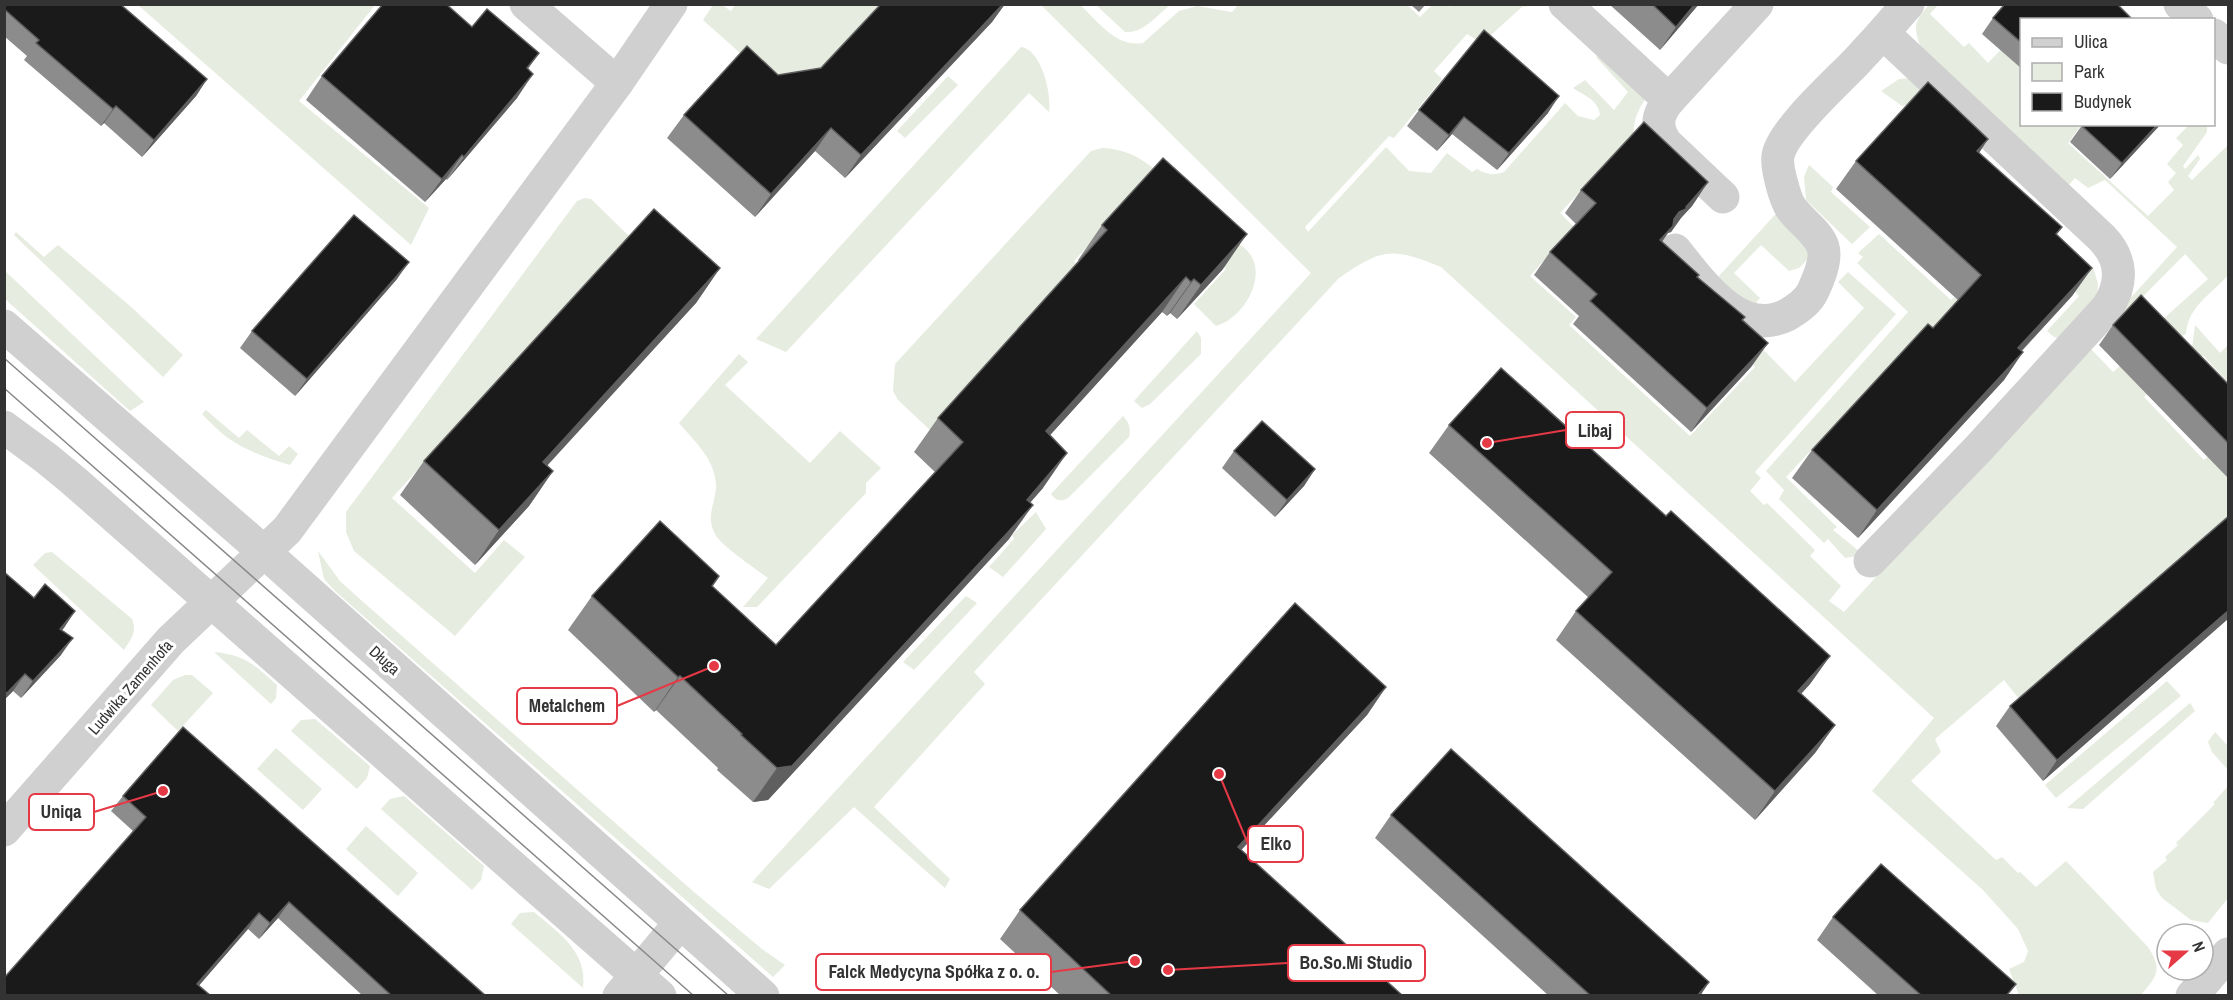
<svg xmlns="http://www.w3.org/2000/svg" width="2233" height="1000" viewBox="0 0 2233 1000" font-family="'Archivo Narrow',sans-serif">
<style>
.green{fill:#e6ecdf}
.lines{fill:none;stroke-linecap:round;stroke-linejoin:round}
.minor{stroke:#d0d0d0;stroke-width:33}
.tertiary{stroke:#d0d0d0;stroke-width:33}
.tram{stroke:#888;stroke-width:1.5}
.wall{fill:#8c8c8c}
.shaded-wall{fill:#5f5f5f}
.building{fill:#1a1a1a;stroke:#5f5f5f;stroke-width:1.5}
.labels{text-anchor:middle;stroke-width:6;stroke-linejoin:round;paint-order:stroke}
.street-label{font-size:16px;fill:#333;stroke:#fff}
.leader{fill:none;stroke:#e63946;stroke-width:2}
.callout-dot{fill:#e63946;stroke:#fff;stroke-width:2}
.callout{fill:#fff;stroke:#e63946;stroke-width:2}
.callout-label{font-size:18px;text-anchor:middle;font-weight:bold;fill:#333}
</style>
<rect width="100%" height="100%" fill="#fff"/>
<g class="green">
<path d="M736,4L883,5L792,99L703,20L713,5H722L731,11Z"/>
<path d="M1239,4H1406L1420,17L1432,5H1447L1450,7L1452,4L1533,5L1522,7L1482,43L1467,34L1434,71L1442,79L1394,138L1389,136L1305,227L1308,232L1386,147L1409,171L1431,173L1447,153L1472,172L1477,169C1486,174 1493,176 1504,172L1565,103L1578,116L1594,120L1600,115C1598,99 1584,96 1573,88L1585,80L1614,110L1628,92L1596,57L1606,53L1649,94C1638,109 1632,121 1634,139L1627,142L1560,213L1574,227L1530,276L1576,317L1569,325L1690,436L1755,367L1731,343L1745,331L1795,382L1864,308L1838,282L1848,272L1896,314L1755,472L1761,478L1750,491L1764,505L1767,503L1815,550L1810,556L1841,586L1829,601L1844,612L2177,247L2105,180L2088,188L2075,178L2067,187L1922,51C1914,29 1912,23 1929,5H1938L1930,14L1964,47L1969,43L1988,63L2011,39L2021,48L2022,124L2077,125L2080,127L2068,143L2148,216L2174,190L2168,182L2176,173L2167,164L2183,145L2176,138L2189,125H2209L2207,127V132L2183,166L2185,169L2198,155L2200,159L2188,176L2192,180L2228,145V275C2211,295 2188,306 2186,334L2179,337L2162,320L2208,279L2185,254L2091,349L2113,372L2139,349L2176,365L2144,397L2204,460L2228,437V519L2020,700L2004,680L1935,739L1941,752L1911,781L1996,860L2002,857L2018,873L2020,872L2036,887L2066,861L2148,947C2163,970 2157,976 2141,995H2019L2009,969L2024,962L2028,951L2018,929L1983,890L1872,791L1934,718L1441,267C1393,247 1382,248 1339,278L974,672L985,684L874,807L950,879L945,888L854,807L769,889L752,882L1311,273L1041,5H1080C1098,21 1116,48 1143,43L1179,11L1197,6L1232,12Z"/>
<path d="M138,5H375L299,101L429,208L411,245Z"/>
<path d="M1096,5H1170C1157,15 1143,34 1125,32Z"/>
<path d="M1021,47C1041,49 1052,94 1049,112L1029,93L786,352L756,339Z"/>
<path d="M948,76L958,85L905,138L897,131Z"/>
<path d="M1912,78L1964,121L1910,104L1902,106L1881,91L1899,79Z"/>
<path d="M1102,148C1143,150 1157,173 1185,199L1140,188L1074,261L1078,266L930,430L898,400L893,391L895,364L1091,151Z"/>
<path d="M1809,165L1833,187L1831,192L1870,227L1852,244L1806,200L1804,177Z"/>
<path d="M585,198L591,199L630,237L392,498L475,573L504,540L525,557L455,636L354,551L346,532V512L577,201Z"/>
<path d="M1782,207L1806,239L1809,258L1799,268L1789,271L1761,245L1734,273L1760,298L1751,309L1721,281L1719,276Z"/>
<path d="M16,232L44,257L58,245L130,306L183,355L163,377L14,235Z"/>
<path d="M1879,234L1951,300L1955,297L1962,305L1912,351L1908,347L1786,477L1837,527L1833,530L1864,555L1845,558L1828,539L1824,543L1779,499L1784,490L1766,471L1908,312L1857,263L1863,257L1858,253Z"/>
<path d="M1231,241C1277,256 1251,316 1216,326L1194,304L1226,269L1207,249Z"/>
<path d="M2093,267L2098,284L2097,295L2062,339L2054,337L2047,331L2079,296L2075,292Z"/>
<path d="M4,270L127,386L144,402L130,411L5,299Z"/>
<path d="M2195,325L2220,353L2228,345V383L2204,356H2195L2192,348Z"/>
<path d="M1197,331L1201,338V354L1150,404L1142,408L1134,401Z"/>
<path d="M739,354L748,362L725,385L810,463L840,431L881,468L866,483V493L757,607H743L768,578C756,569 720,545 715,534C705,516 716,503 716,485C715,459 695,442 679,423Z"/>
<path d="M206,410L239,438L247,430L279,456L289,446L298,454L290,465C270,459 249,452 231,440C220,433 211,423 202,414Z"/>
<path d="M1123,416C1129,423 1131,427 1129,437L1068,498C1061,502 1056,501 1051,494Z"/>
<path d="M1036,512L1046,529L1003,577L989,567L1014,539L1012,535Z"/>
<path d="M318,551L340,581L362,601L694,892L762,949L785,965L773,977L335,591L324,579Z"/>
<path d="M52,552L132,619C137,632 132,638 124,650L33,565L45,553Z"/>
<path d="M966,596L977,603L914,670L903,662Z"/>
<path d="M214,652C245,655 255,665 277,685L276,698L271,704Z"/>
<path d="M185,675H192L213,693L178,731L151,705L173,680Z"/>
<path d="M2167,681L2181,696L2056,798L2045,785Z"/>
<path d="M2190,703L2195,711L2083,809L2067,808Z"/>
<path d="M315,719L370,766L367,778L357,789L291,731L301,720Z"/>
<path d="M2215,732L2228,746V770L2212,752L2208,742Z"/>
<path d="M276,748L322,789L303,810L257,769Z"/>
<path d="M2228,786V898L2208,923L2191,920L2162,898L2156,889L2153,872L2167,860L2165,857L2178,845L2176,843L2215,804L2213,803Z"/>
<path d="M404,796L484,866L481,880L472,890L381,809L390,799Z"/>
<path d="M366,826L418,873L398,896L346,849Z"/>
<path d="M534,912C559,933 588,952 583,988L511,924L520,913Z"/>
</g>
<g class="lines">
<g class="minor">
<path d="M526,4L617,83"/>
<path d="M1565,4L1669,100"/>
<path d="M2180,4L2197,20"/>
<path d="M2214,35L2228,48"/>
<path d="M1723,197L1666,143C1655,126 1657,115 1669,100L1757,4"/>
<path d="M1675,250C1701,282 1740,339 1787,315C1797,309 1808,302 1813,291C1818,280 1827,260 1823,247C1818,232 1800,221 1791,208C1785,199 1776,167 1778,156C1782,131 1837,82 1856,62C1874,43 1891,24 1908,4"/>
<path d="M1870,561L1979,448L2107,308C2123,284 2123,260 2102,238L1883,33"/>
<path d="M4,830L171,640L287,530L617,83L671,4"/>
<path d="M619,996L680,923"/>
<path d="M2192,996L2228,954"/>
</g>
<g class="tertiary">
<path d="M4,326L263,551L763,996"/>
<path d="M4,427L46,458L74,481L660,996"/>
</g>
<g class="tram">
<path d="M4,358L729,996"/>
<path d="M4,388L694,996"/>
</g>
</g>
<g class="wall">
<path d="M4,4L207,79L196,96L142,157L104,123L101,126L24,60L27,56L4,36Z"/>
<path d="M881,4H1005L992,22L845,178L815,151L755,217L667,138L684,115L778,75L821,68Z"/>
<path d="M1410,4H1426L1419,12Z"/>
<path d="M1609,4H1699L1660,50Z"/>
<path d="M1993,18L2022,20V69L1982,34Z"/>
<path d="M472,27L539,53L528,69L517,98L447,180L446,179L425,202L306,100L322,76Z"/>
<path d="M1419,110L1548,113L1497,170L1452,134L1437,151L1407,126Z"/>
<path d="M2083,124H2161L2110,179L2070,142Z"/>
<path d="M1988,139L1979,153L2062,227L2056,235L2092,268L2072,296L2022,351L2023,352L2004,380L1858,538L1792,478L1812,450L1933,328L1958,300L1836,189L1856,161Z"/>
<path d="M1708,182L1692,206L1681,218L1671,232L1668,233L1662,241L1698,277L1768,343L1751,367L1691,432L1573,324L1579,316L1534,275L1550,252L1576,224L1565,213L1581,190Z"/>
<path d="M1102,225L1223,269L1177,319L1170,313L1167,316L1162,312L1050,435L1043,488L1030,502L1009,539L768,800L753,802L717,770L718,768L656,710L654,712L568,630L592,596L712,586L776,645L935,472L914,452L938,418L1079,261L1078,260Z"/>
<path d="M720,268L696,303L547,466L553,471L529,506L475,565L400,495L424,461Z"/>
<path d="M397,279L295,396L240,348L252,331Z"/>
<path d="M2113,325L2229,385V479L2099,345Z"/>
<path d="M1449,425L1830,656L1810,684L1801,694L1835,725L1815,753L1755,820L1556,640L1576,611L1589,598L1429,453Z"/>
<path d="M1234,451L1315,469L1304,486L1275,517L1222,468Z"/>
<path d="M2229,516V618L2043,781L1996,726L2010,706Z"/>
<path d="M4,572L34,598L75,611L62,630L61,655L21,698L13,691L4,700Z"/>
<path d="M1386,687L1367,715L1241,850L1403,996H1061L1000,939L1020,910Z"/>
<path d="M123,796L486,996H363L278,918L259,939L248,929L199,985L4,996L133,831L111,811Z"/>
<path d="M1391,815L1709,982L1700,996H1549L1375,838Z"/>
<path d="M1833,917L2008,996H1879L1817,940Z"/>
</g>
<g class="shaded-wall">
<path d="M1003,4H1005L992,22L845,178L861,155Z"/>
<path d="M1695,4H1699L1660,50L1676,27Z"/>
<path d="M533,74L517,98L447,180L464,157Z"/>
<path d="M207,79L196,96L142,157L154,140Z"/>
<path d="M1559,96L1548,113L1497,170L1509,153Z"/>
<path d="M116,106L104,123L101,126L113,109Z"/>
<path d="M1464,117L1452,134L1437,151L1449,135Z"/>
<path d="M2158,124H2161L2110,179L2122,163Z"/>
<path d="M831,128L815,151L755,217L771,194Z"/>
<path d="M1988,139L1969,168L1977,151Z"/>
<path d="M462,155L446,179L425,202L442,179Z"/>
<path d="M1708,182L1692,206L1681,218L1671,232L1668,233L1657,249L1644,263L1679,212Z"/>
<path d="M1247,234L1223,269L1177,319L1201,285Z"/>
<path d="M409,262L397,279L295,396L307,379Z"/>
<path d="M720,268L696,303L519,496L543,462Z"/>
<path d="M2092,268L2072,296L1998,376L2018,348Z"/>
<path d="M1186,277L1162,312L1022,466L1046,431Z"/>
<path d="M1194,279L1170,313L1167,316L1191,282Z"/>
<path d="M1768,343L1751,367L1691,432L1707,408Z"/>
<path d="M2023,352L2004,380L1858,538L1877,510Z"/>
<path d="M1067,453L1043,488L1003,534L1027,500Z"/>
<path d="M1315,469L1304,486L1275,517L1287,500Z"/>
<path d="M553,471L529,506L475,565L499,530Z"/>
<path d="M1033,505L1009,539L768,800L753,802L777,768Z"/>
<path d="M2229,610V618L2043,781L2057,760Z"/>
<path d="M75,611L64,628L48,646L60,629Z"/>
<path d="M73,638L61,655L21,698L33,681Z"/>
<path d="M1830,656L1810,684L1778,719L1798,691Z"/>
<path d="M25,674L13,691L4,700V696L7,693Z"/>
<path d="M680,676L656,710L654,712L678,677Z"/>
<path d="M1386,687L1367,715L1218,875L1238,847Z"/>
<path d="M1835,725L1815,753L1755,820L1775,791Z"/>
<path d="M289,902L278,918L259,939L270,923Z"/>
<path d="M259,913L248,929L190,996L197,984Z"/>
<path d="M1709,982L1700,996H1697Z"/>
</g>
<g class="building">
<path d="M4,4H120L207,79L154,140L116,106L113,109L36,43L39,40L4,9Z"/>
<path d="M383,4H446L472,27L487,9L539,53L527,68L533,74L464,157L462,155L442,179L322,76Z"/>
<path d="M881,4H1003L861,155L831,128L771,194L684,115L747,46L778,75L821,68Z"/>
<path d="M1652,4H1695L1676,27Z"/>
<path d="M2005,4H2117L2133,20H2022V43L1993,18Z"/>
<path d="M1484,30L1559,96L1509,153L1464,117L1449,135L1419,110Z"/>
<path d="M1928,82L1988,139L1977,151L2062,227L2056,234L2092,268L2018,348L2023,352L1877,510L1812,450L1928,324L1933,328L1981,275L1856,161Z"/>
<path d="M1644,122L1708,182L1686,207L1688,208L1679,212L1674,219L1673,226L1660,240L1699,275L1697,277L1745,317L1742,320L1768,343L1707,408L1590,301L1597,294L1550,252L1596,203L1581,190Z"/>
<path d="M2083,124H2158L2122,163L2082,126Z"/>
<path d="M1163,158L1247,234L1201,285L1194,279L1191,282L1186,277L1046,431L1067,453L1027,500L1033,505L792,766L777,768L741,735L742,734L680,676L678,677L592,596L660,521L719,576L712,586L776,645L963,442L938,418L1107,230L1102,225Z"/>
<path d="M654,209L720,268L543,462L553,471L499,530L424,461Z"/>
<path d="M354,215L409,262L307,379L252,331Z"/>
<path d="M2141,295L2229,385V444L2113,325Z"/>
<path d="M1501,368L1666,516L1671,511L1830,656L1798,691L1835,725L1775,791L1576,611L1612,572L1449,425Z"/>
<path d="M1262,421L1315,469L1287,500L1234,451Z"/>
<path d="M2229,516V610L2057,760L2010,706Z"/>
<path d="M4,572L34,598L45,584L75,611L60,629L73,638L33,681L25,674L7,693L4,691Z"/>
<path d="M1295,603L1386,687L1238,847L1403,996H1112L1020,910Z"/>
<path d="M183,727L486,996H392L289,902L270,923L259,913L197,984L211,996H4V978L146,817L123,796Z"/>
<path d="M1451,749L1709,982L1697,996H1591L1391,815Z"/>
<path d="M1881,864L2016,984L2006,996H1922L1833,917Z"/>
</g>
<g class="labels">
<g class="street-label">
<text transform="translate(385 660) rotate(42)" y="6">Długa</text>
<text transform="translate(130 687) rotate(-49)" y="6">Ludwika Zamenhofa</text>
</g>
</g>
<path class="leader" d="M1487 443L1566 430M714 666L617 706M163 791L94 812M1219 774L1248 844M1168 970L1288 963M1135 961L1051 972"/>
<g class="callout-dot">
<circle cx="1487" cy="443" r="6"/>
<circle cx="714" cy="666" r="6"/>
<circle cx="163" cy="791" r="6"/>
<circle cx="1219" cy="774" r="6"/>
<circle cx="1168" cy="970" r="6"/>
<circle cx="1135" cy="961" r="6"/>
</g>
<g class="callout">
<rect x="1566" y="412" width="58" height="36" rx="6"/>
<rect x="517" y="688" width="100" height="36" rx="6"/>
<rect x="29" y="794" width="65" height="36" rx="6"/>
<rect x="1248" y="826" width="55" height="36" rx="6"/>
<rect x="1288" y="945" width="137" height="36" rx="6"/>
<rect x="816" y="954" width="235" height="36" rx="6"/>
</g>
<g class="callout-label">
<text x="1595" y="437">Libaj</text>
<text x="567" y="712">Metalchem</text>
<text x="61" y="818">Uniqa</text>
<text x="1276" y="850">Elko</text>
<text x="1356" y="969">Bo.So.Mi Studio</text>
<text x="934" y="978">Falck Medycyna Spółka z o. o.</text>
</g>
<rect width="2233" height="1000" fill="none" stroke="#333333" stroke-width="12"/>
<rect x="2020" y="18" width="195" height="108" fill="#ffffff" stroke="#adadad" stroke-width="1.5"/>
<rect x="2032" y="38" width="30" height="9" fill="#d0d0d0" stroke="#adadad" stroke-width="1.5"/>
<text x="2074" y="48" font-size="18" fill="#333333">Ulica</text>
<rect x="2032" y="63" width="30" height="18" fill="#e6ecdf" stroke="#adadad" stroke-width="1.5"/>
<text x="2074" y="78" font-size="18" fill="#333333">Park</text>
<rect x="2032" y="93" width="30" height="18" fill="#1a1a1a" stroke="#adadad" stroke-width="1.5"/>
<text x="2074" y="108" font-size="18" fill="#333333">Budynek</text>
<g transform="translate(2185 952) rotate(69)"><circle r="28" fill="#ffffff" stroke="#adadad" stroke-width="1.5"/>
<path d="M0-4.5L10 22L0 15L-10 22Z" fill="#e63946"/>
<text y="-9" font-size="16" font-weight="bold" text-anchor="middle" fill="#333333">N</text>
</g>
</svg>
